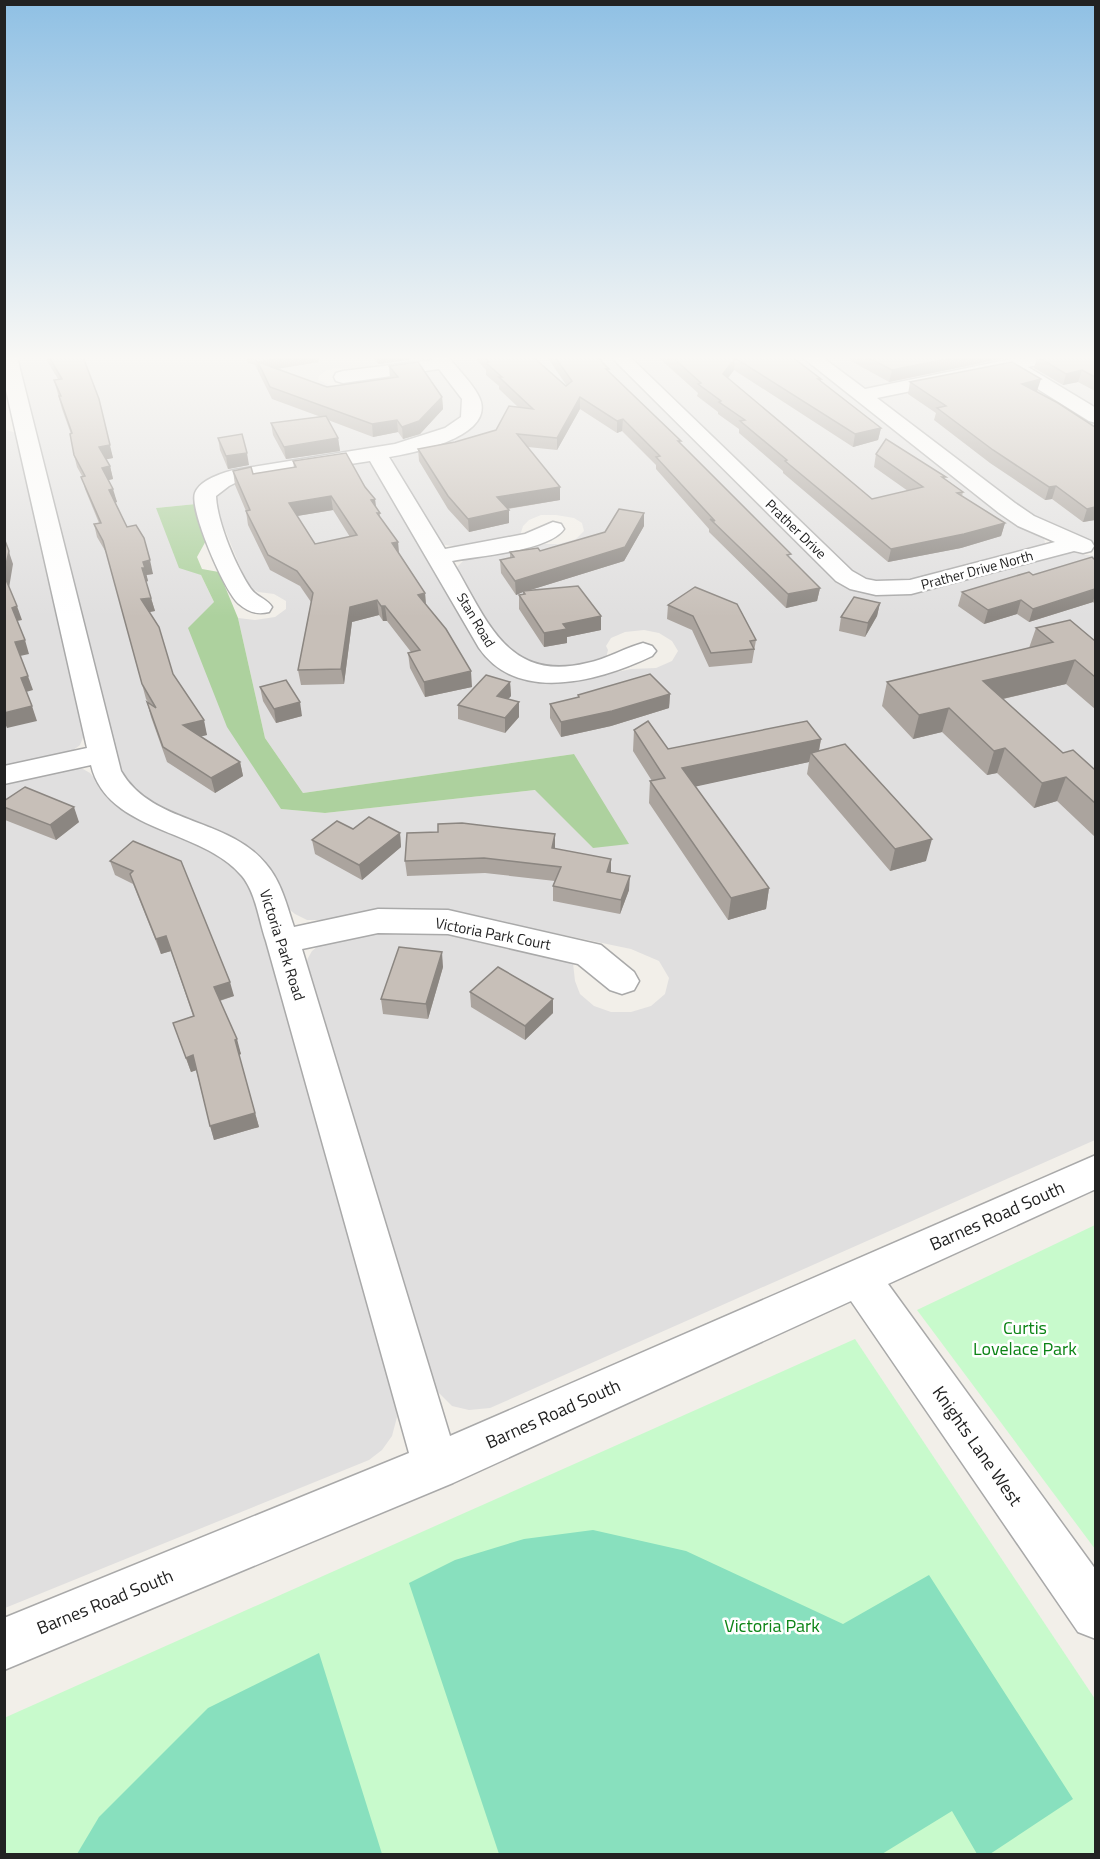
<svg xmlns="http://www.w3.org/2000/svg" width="1100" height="1859" viewBox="0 0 1100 1859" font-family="'Titillium Web',sans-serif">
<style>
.residential{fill:#e0dfdf}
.forest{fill:#add19e}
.park{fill:#c8facc}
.pitch{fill:#88e0be}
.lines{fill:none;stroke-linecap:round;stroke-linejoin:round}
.minor-casing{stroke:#a9a9a9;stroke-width:3}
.minor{fill:#fff;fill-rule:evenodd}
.wall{fill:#aba49e;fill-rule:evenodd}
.shaded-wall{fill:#8b8681}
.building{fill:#c7bfb8;stroke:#8b8681;stroke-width:1.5;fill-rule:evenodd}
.labels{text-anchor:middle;stroke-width:5;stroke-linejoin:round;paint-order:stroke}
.far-street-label{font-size:14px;fill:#222;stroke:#fff}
.street-label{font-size:15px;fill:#222;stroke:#fff}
.near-street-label{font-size:18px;fill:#222;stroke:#fff}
.near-park-label{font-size:18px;fill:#0c8416;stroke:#fff}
</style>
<rect width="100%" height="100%" fill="#f2efe9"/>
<g class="residential">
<path d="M16,357H428L418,363L364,369L336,368L325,371L319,376L318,380L335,387L365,381L371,378L429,369L440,372L444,375L462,400V416L457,423L414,442L239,470L196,504L156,508L201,575L214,602L281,809L325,813L536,790L593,848L574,754L303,793L265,738L238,618L255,620L275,617L286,609V601L274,594L258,592L248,586L212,498L233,481L359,461L373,464L480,648L496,666L517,676L543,681L579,680L631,669L656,668L672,661L678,651L672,641L659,633L644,630L625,632L611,638L606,646L608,650L606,658L597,662L562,668L545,667L522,661L507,651L459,575L457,567L463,561L474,556L544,544H559L576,539L584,531L582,523L574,518L556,515H541L529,520L523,526L520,536L461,547L445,545L439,541L392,465V459L401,453L440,444L460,436L474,426L481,414L480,399L448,357H612L834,577L880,594L914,593L1067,552L1095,556V1140L490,1408L469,1410L452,1406L435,1389L305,967L308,958L312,951L324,941L368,932H441L563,957L573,963L575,981L580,994L594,1006L611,1012H631L651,1006L665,994L669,978L659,961L631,949L457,913L377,910L324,920H307L295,914L289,909L261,857L237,840L155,803L132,787L120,772L113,753Z"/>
<path d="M628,357H803L1003,512L1039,534L1044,538L1045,543L1037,548L902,583H875L853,575Z"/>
<path d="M819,357H1031L871,388L855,384Z"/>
<path d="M1095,357V411L1033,370L1036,364Z"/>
<path d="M1020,375L1095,422V545L1060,531L1013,506L879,402L885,395Z"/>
<path d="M4,429L16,433L84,735L80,745L72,751L4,767Z"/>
<path d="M70,768L83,769L90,773L116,803L196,840L234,866L248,884L259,906L394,1396L397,1417L392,1436L382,1450L369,1460L5,1608V782Z"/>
</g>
<path class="forest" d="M196,504L208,537L197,557L202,569L219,572L238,618L265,738L303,793L574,754L629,844L593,848L535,790L325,813L281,809L227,727L188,628L214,602L201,575L179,568L156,508Z"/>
<g class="park">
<path d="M1095,1225V1549L917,1310Z"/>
<path d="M855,1339L1095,1699V1854H5L4,1718Z"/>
</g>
<g class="pitch">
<path d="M593,1530L686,1551L843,1624L929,1575L1073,1799L990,1854H977L952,1811L882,1854H499L409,1583L455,1560L524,1539Z"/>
<path d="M319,1653L382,1854H77L99,1817L208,1708Z"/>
</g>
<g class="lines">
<g class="minor-casing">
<g id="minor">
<path d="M4,357H17L121,771C152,825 228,817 266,864C281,881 287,906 294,927L378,909L448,910L601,945L634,972L639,981L634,990L622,994L610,990L578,964L448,934L378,933L302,949L450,1436L1096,1155V1189L888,1284L1096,1570V1639L1078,1632L851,1301L453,1483L4,1670V1618L409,1453L266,941C259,921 256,893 242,876C202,828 107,833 91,765L4,784V766L87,748L4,381Z"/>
<path d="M430,357H448C457,368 478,389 481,402C490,438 413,453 389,457L445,549L525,534L553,522L561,524L564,529C549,551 479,556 452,561C487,619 506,683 587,663C607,659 624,648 643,643L652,646L656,651L652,656C602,680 518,705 479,648L370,461L239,481L229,486L216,496C217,522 236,567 251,589C257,597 267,599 272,607L269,612C257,615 248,612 239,604C225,593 189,509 195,493C200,480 222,473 234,470L395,444L445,428L461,417L462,399L439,369L343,383L336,381L334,377L336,373L343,371L432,360Z"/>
<path d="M611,357H630L852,571L866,579L876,581L910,580L1055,542L1018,526L999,513L802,357H822L865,389L1011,359L1058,357L1055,361L1028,367L1096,408V423L1089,421L1009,371L877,398L1015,503L1034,516L1091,541L1094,546L1091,551L1083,553L1074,551L911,594L876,595L850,589L836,581Z"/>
</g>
</g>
<use href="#minor" class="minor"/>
</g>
<g class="wall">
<path d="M46,357H83L113,458L106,459L110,466L113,479L108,480L117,502L115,503L127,527L153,574L146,575L148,581L146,582L155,611L149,612L173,674L207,735L200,736L240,762L243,776L215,793L167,762L151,717L147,702L149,703L146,699L107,554L97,537L94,524L99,523L85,489L82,476L77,467L74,455L71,434L62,409L54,380L58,379L47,361Z"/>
<path d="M244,357H318L319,362L277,369L327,387L390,378L389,366L442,397L443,409L420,434L403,439L398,432L373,437L328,420L338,438L340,451L286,459L273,435L271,423L321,417L272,399L255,365L248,363Z"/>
<path d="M372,357H409V360L378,364Z"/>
<path d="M474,357H533L566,386H567L547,357H596L598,359H602V362L609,373L681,444L791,559L820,588L817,601L786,608L709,532V529L656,469V465L622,431L617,433L580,409L557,450L528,447L560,500L508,509L509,523L469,532L448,509L419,461L418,449L455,442L496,430L518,407L499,389V386L486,375V370Z"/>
<path d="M658,357H792L821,379V382L881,428L878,440L853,447L734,370L728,378L872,499L908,491L874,467L876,454L945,479L963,492L962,496L1005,523L1001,536L961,548L888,562L783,473V471L739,433V429L718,414V412L697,396L698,393Z"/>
<path d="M852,357H1010L889,382L851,361Z"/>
<path d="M1037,357H1095V391L1078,382L1063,385L1034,368Z"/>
<path d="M910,382L1037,391L1036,392L1095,427V520L1083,522L1052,499L1045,500L990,463L934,420L936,413L908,394Z"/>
<path d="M218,438L249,465L228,469L220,450Z"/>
<path d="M293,461L376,508L380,513V518L398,542L399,553L425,593L426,604L472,687L425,697L410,668L408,653L411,652L387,621H383L379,615L352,622L344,684L301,685L298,670L311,602L300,586L270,570L248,525L246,511L235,485L233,471L253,474L294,468ZM333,510L350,537L315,544L297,516Z"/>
<path d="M644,526L624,561L530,590L601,630L567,637V643L544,647L519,609V595L523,594V592L516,595L501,573L500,560L510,558V552L540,551Z"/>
<path d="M1095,560V604L1093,602L1029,622L1017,614L984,624L958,606L962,592Z"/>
<path d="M880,603L877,616L865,637L839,631L841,617Z"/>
<path d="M668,605L756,640L752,663L709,667L692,630L667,619Z"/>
<path d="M1036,628L1095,641V709L1066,684L1003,699L1063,753L1094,769H1095V837L1057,801L1034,808L997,773L987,775L942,732L913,739L882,706L887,682L1029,648Z"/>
<path d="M510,682L511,696L508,699L519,717L505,733L458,719V705Z"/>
<path d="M260,687L302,716L276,723L263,701Z"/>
<path d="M670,694L669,708L611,726L561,737L550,718V704L578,698V695Z"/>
<path d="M634,730L668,749L821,739L819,751L926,861L890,871L807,774L809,762L695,786L769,888L766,909L728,920L649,803L650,781H652L633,751Z"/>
<path d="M4,801L79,822L56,840L5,820Z"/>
<path d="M353,829L400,833L401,847L362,880L315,854L312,840Z"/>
<path d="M133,841L234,996L220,1001L241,1054L239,1055L259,1127L214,1140L196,1070L191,1072L173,1023L193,1016L171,951L161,954L133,884L115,875L110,861Z"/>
<path d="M555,848L611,872L629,890L620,914L553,901V886L555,881L485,873L407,876L405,861Z"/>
<path d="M443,967L428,1019L383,1014L381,999Z"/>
<path d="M470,992L553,999V1013L525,1040L471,1007Z"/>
</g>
<g class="shaded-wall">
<path d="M287,357H318L319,362L262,371L258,362L259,372L257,362Z"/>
<path d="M377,357H409V360L378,364Z"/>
<path d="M956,357H1010L889,382L892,370Z"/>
<path d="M735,358L734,370L722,386L723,374Z"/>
<path d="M1082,370L1078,382L1063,385L1066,374Z"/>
<path d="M1041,379L1037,391L1018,396L1022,384Z"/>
<path d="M442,397L443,409L420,434L403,439L402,427Z"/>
<path d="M580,397V409L557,450V438Z"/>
<path d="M99,399L113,458L103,460L99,447Z"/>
<path d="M623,419L622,431L617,433V421Z"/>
<path d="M397,420L398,432L373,437L372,424Z"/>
<path d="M881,428L878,440L853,447L855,434Z"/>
<path d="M338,438L340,451L286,459L284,447Z"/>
<path d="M247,453L249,465L228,469L226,456Z"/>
<path d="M110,466L113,479L105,481L102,468Z"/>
<path d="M1056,486L1052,499L1045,500L1049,487Z"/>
<path d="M560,487V500L498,510L497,497Z"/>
<path d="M113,489L117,502L112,503L109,490Z"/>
<path d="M331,496L333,510L291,517L289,503Z"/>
<path d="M375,499L377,513L371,500Z"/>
<path d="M1095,507V520L1083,522L1087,509Z"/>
<path d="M509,510V523L469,532L468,519Z"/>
<path d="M644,513V526L624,561L524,592L523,591V592L516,595L515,581Z"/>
<path d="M1005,523L1001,536L961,548L888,562L891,549Z"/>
<path d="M4,537L13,564L9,588L4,575Z"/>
<path d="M398,542L399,557L392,543Z"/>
<path d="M150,560L153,574L146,575L143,562Z"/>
<path d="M142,568H145L148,581L145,582Z"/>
<path d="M820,588L817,601L786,608L788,594Z"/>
<path d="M1095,589V595L1093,602L1029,622L1033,609Z"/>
<path d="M425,593L426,608L418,595Z"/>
<path d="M151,598L155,611L144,613L141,599Z"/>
<path d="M377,600L379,615L352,622L344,684L341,669L350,607Z"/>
<path d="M1021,600L1017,614L984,624L988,610Z"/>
<path d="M880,603L877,616L865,637L868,623Z"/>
<path d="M17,606L22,620L17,621L12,608Z"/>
<path d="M381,606H385L387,621H383Z"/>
<path d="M601,616V630L567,637V643L544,647V633L563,624Z"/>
<path d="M25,640L29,654L20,656L15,642Z"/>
<path d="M1075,660L1066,684L976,705L983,681Z"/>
<path d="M471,671L472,687L425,697L424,682Z"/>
<path d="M28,676L33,690L26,692L21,678Z"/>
<path d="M510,682L511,696L498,710L497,696Z"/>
<path d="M670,694L669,708L611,726L561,737V722Z"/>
<path d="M300,702L302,716L276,723L274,709Z"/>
<path d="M519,702V717L505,733V718Z"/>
<path d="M32,706L37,721L7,728L4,721V713Z"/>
<path d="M949,708L942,732L913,739L919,715Z"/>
<path d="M204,720L207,735L187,740L183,725Z"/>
<path d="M821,739L817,760L811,753L809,762L680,790L682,768Z"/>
<path d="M1005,748L997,773L987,775L994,751Z"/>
<path d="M240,762L243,776L215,793L211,778Z"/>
<path d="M1066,777L1057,801L1034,808L1042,783Z"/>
<path d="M74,807L79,822L56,840L50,825Z"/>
<path d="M400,833L401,847L362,880L359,865Z"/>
<path d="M555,834V848H552Z"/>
<path d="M932,839L926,861L890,871L895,849Z"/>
<path d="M611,859V873L607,872Z"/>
<path d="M630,876L629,890L620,914L621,900Z"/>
<path d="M769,888L766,909L728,920L731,898Z"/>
<path d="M166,936L171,951L161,954L156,939Z"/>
<path d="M442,952L443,967L428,1019L426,1004Z"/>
<path d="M230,982L234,996L218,1001L214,987Z"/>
<path d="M553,999V1013L525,1040V1026Z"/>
<path d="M237,1039L241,1054L239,1055L235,1040Z"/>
<path d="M193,1055L197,1070L191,1072L186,1058Z"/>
<path d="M255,1113L259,1127L214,1140L210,1126Z"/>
</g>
<g class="building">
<path d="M49,357H83L99,399L110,445L99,447L110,466L102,468L113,489L109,490L127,527L136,525L144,538L150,560L143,562L145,568H142L151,598L141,599L159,627L173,674L204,720L183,725L240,762L211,778L163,747L147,702L156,708L142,684L103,541L94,524L101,523L81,477L85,476L74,455L70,434L72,433L59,396H61L54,380L62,379Z"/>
<path d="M255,357H287L257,362Z"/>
<path d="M484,357H533L566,386L572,381L555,357H596L598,359H602L601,361L609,369H606L681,441H678L791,554L787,555L820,588L788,594L710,519L715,521L656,457L660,456L623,419L617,421L580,397L557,438L517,434L560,487L497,497L509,510L468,519L448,496L418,449L455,442L496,430L509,406L533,409L499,377H502L486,363L489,362Z"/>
<path d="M672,357H792L821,379H818L881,428L855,434L735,358L723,374L872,499L923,487L876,454L886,439L946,477H942L963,492L957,493L1005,523L964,534L891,549L785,461L787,460L740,421L745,420L719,402L721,401L698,384L701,383Z"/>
<path d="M867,357H956L892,370Z"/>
<path d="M1038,357H1095V377L1082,370L1066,374Z"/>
<path d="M258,362L327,387L398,377L389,366L418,362L442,397L419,421L402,427L397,420L372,424L270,387Z"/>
<path d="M1012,362L1041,379L1022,384L1058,403L1095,427V507L1087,509L1056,486L1049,487L993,450L937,408L946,406L910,382Z"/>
<path d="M326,416L338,438L284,447L271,423Z"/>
<path d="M242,434L247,453L226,456L218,438Z"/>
<path d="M346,453L365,487L375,499L371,500L380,513H377L398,542L392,543L425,593L418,595L446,629L471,671L424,682L408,653L420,650L385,606H381L377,600L350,607L341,669L298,670L313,593L297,571L268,555L246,511L250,510L233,471L251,467L253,474L296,467L293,461ZM331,496L357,535L315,544L289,503Z"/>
<path d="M619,509L644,513L625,547L515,581L500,560L514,557L510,552L538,548L540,551L605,532Z"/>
<path d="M4,538L9,551L4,574Z"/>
<path d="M1092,557L1095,560V589L1033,609L1021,600L988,610L962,592L1029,572L1033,575Z"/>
<path d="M4,575L17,606L12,608L25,640L15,642L28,676L21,678L32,706L4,713Z"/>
<path d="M578,586L601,616L563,624L567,629L544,633L519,595L525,594L523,591Z"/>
<path d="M695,587L737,604L756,640L750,641L754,649L711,653L693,616L668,605Z"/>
<path d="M854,597L880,603L868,623L841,617Z"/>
<path d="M1070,620L1095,641V677L1075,660L983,681L1063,753L1073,750L1094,769H1095V803L1066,777L1042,783L1005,748L994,751L949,708L919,715L887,682L1053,642L1036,628Z"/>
<path d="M650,674L670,694L612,711L561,722L550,704L579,697L578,695Z"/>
<path d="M486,675L510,682L497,696L519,702L505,718L458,705Z"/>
<path d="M286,680L300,702L274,709L260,687Z"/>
<path d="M648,721L668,749L807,721L821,739L682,768L769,888L731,898L650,781L665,778L634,730Z"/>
<path d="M845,744L932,839L895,849L811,753Z"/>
<path d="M25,787L74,807L50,825L4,807V801Z"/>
<path d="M369,817L400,833L359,865L312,840L337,821L353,829Z"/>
<path d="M462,823L555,834L552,848L611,859L607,872L630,876L621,900L553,886L561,867L484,858L405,861L407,833L438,832V824Z"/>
<path d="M133,841L181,861L230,982L214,987L237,1039L235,1040L255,1113L210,1126L193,1055L186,1058L173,1023L194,1016L166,936L156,939L130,874L133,871L110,861Z"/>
<path d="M399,947L442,952L426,1004L381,999Z"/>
<path d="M498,967L553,999L525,1026L470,992Z"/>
</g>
<linearGradient id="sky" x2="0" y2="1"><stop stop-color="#8fc0e4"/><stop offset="0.58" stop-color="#f9f8f5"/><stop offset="1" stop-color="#f9f8f5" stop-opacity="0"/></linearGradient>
<rect width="1100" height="617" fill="url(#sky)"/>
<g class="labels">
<g class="far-street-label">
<text transform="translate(796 529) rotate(44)" y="5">Prather Drive</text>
<text transform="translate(977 570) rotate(-15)" y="5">Prather Drive North</text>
<text transform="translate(476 620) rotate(59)" y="5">Stan Road</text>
</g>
<g class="street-label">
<text transform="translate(493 934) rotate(11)" y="5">Victoria Park Court</text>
<text transform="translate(282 945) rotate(72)" y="5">Victoria Park Road</text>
</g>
<g class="near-street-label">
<text transform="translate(997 1216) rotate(-24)" y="6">Barnes Road South</text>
<text transform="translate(553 1414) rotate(-24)" y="6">Barnes Road South</text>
<text transform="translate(977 1446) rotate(55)" y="6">Knights Lane West</text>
<text transform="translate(105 1602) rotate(-22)" y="6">Barnes Road South</text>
</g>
<g class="near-park-label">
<text x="1025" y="1334">Curtis<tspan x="1025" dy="21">Lovelace Park</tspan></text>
<text x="772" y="1632">Victoria Park</text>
</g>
</g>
<rect width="1100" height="1859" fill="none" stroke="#222222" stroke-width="12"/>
</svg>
